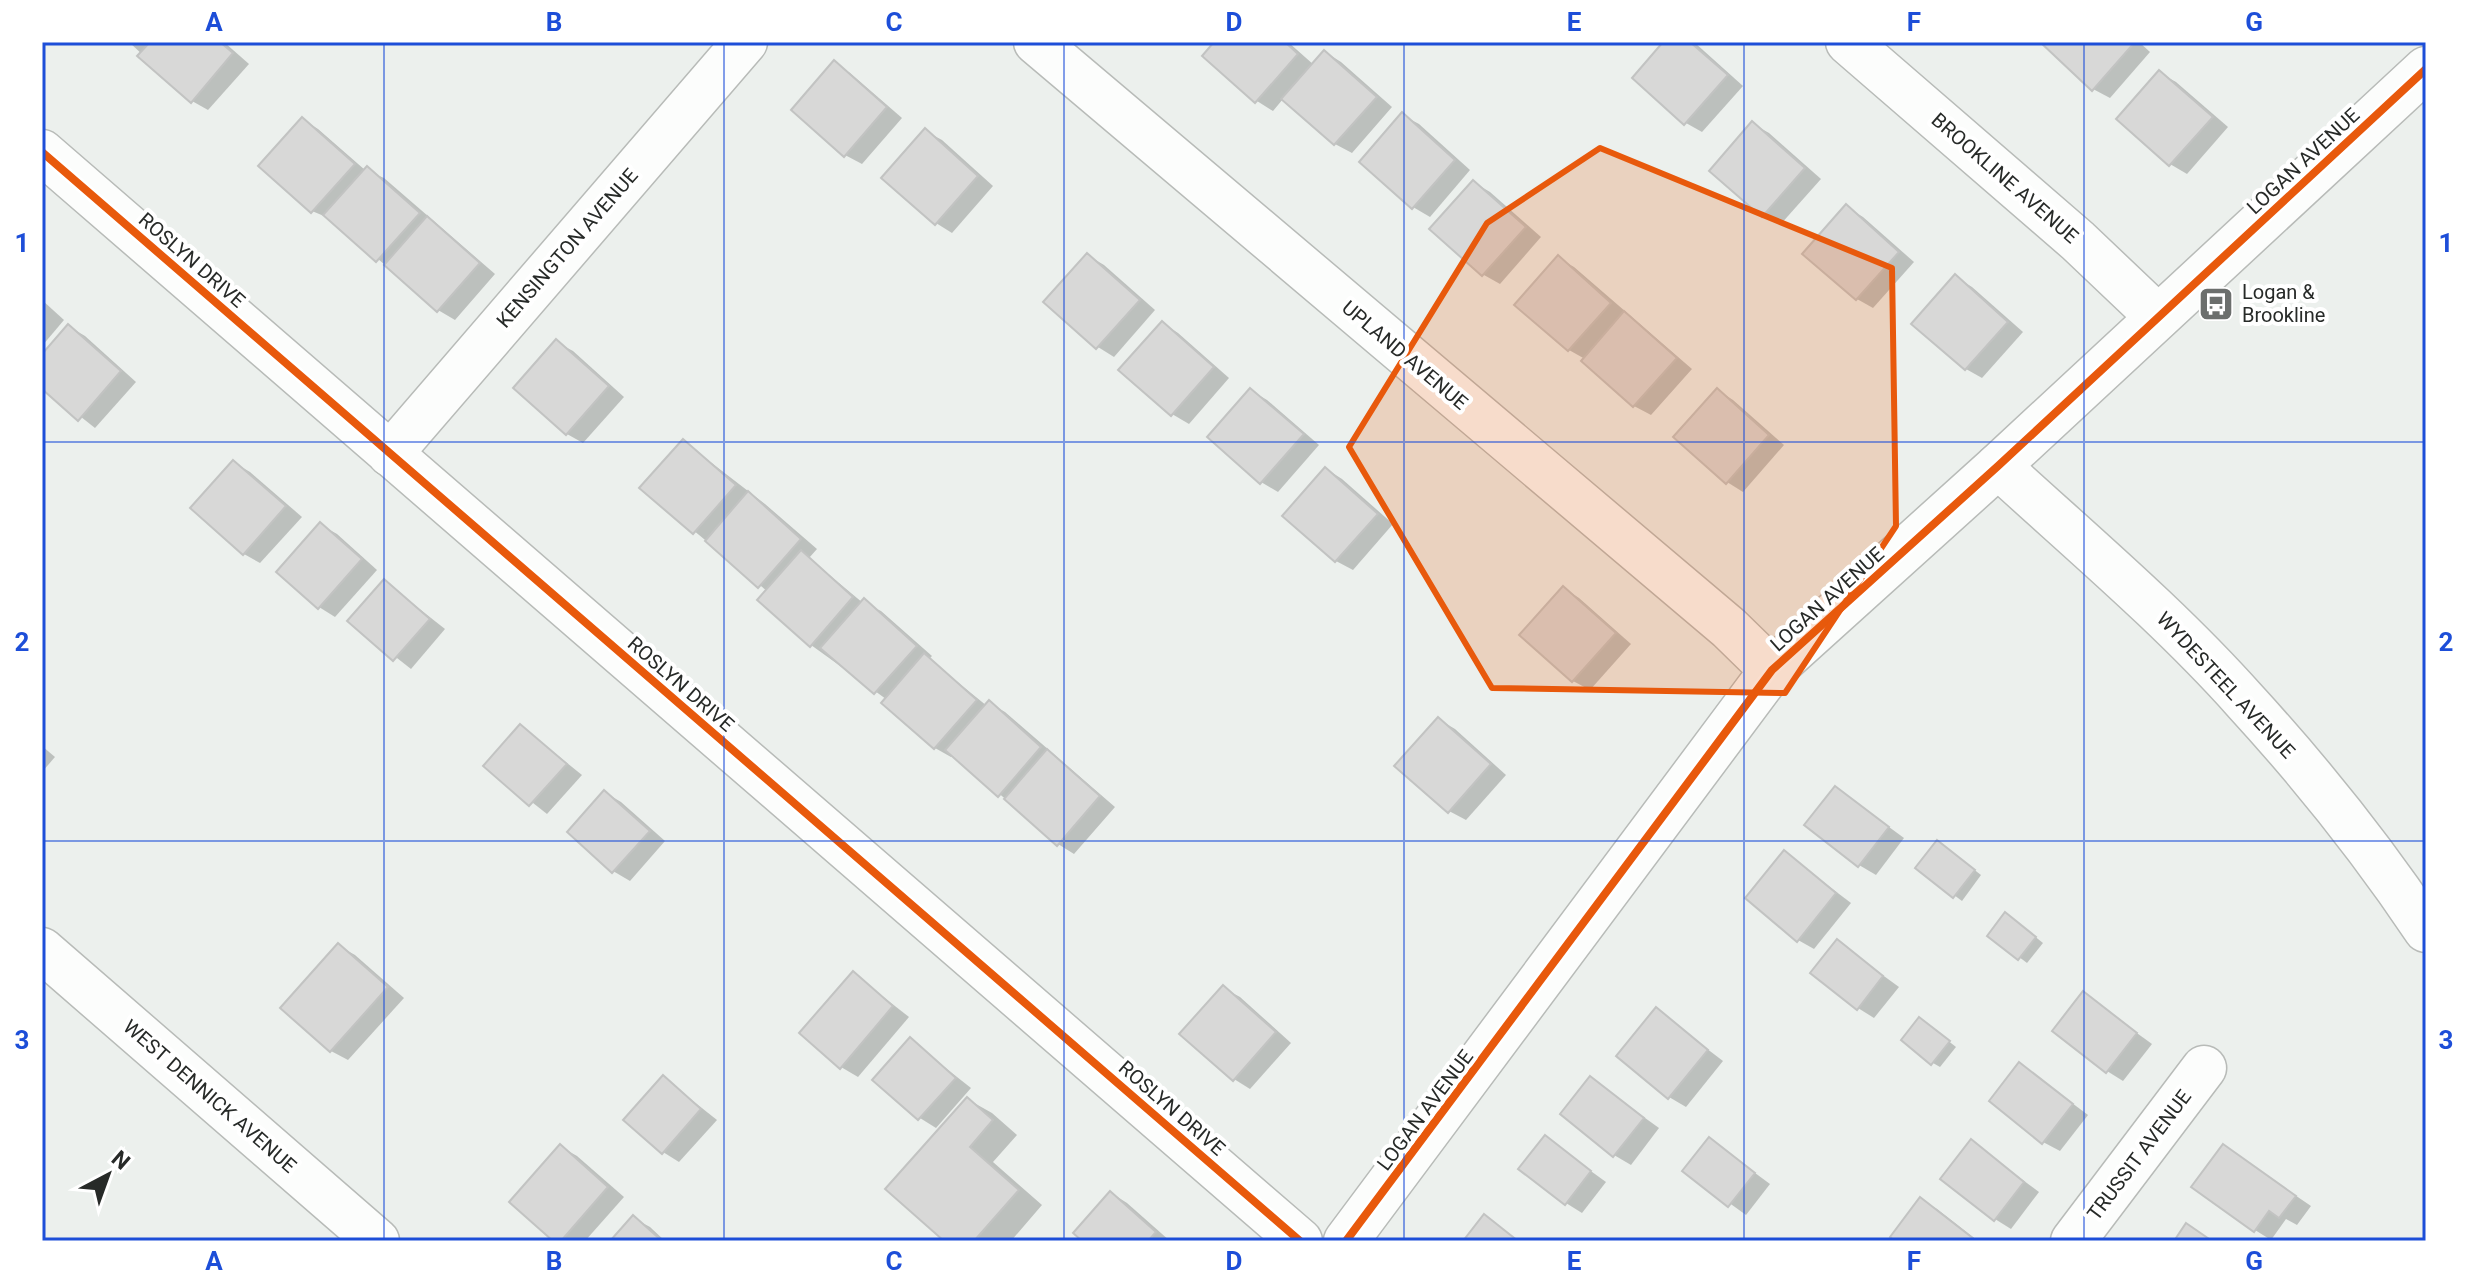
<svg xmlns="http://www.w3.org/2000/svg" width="2468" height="1283" viewBox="0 0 2468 1283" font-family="Roboto,sans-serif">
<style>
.shadow{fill:#0003}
.building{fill:#d8d8d7;stroke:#c2c3c2;stroke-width:2}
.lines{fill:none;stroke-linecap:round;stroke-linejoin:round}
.minor-casing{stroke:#b8bbb8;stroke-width:47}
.tertiary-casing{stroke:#b8bbb8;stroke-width:47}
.minor{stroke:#fcfdfc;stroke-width:44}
.tertiary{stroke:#fcfdfc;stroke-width:44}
.cycleway-casing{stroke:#fff;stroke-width:13}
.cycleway{stroke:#e8590c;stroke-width:8}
.marked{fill:#e8590c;fill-opacity:0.2;stroke:#e8590c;stroke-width:6;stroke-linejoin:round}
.grid{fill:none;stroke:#1d4ed8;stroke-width:2;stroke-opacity:0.55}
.labels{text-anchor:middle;stroke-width:8;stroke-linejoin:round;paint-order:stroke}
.street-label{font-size:20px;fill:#272a28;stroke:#fff}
.poi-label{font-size:20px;fill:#272a28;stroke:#fff;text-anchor:start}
.neatline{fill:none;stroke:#1d4ed8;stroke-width:3}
.grid-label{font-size:26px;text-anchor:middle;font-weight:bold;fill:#1d4ed8}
</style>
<rect width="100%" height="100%" fill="#ecf0ed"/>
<g class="shadow">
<path d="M129,42H224L249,64L208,110L192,101Z"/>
<path d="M1217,42H1288L1314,65L1325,52L1341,62L1392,107L1352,153L1335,144L1283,99L1273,111L1257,101L1205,56Z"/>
<path d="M1665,42H1694L1743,86L1702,132L1686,123Z"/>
<path d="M2043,42H2139L2150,52L2110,98L2093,89Z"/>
<path d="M834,63L850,73L902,118L862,164L845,155Z"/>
<path d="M2160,73L2176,82L2228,127L2187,174L2170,164Z"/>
<path d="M1402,115L1419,124L1470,170L1430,217L1413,207Z"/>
<path d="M302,119L318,129L365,170L384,178L495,274L455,320L438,310L331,219L312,211Z"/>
<path d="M1753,124L1769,133L1821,179L1780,225L1763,216L1712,170Z"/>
<path d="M925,131L942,140L993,186L952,233L936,223Z"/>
<path d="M1473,182L1490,192L1541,237L1500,284L1484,275L1432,229Z"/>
<path d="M1846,207L1863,217L1914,262L1873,308L1857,299Z"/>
<path d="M1087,255L1104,265L1155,310L1114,357L1098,347L1046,302Z"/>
<path d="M1558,258L1574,267L1692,369L1651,415L1634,406L1585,359L1569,350Z"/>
<path d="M1955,277L1972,287L2023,332L1982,378L1966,369Z"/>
<path d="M42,300L64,320L42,346Z"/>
<path d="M1162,323L1178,333L1229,378L1189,424L1172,414L1121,370Z"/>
<path d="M68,326L85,336L136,382L95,428L42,386V357Z"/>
<path d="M556,342L573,351L624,397L583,443L567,434Z"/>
<path d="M1250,390L1267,400L1319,445L1278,492L1261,482Z"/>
<path d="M1717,390L1733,400L1784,445L1743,492L1727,482Z"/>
<path d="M683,441L765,504L817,549L809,558L863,603L881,611L932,656L929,659L987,706L989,703L1005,712L1115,807L1074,854L1058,844L954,755L951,757L935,748L886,699L811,645L767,591L642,488Z"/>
<path d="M233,462L250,472L302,517L260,563L244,554Z"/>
<path d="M1326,469L1342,479L1393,524L1353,570L1336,561Z"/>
<path d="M321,525L337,534L377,570L335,617L319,607Z"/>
<path d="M384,581L445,629L411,669L350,621Z"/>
<path d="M1563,588L1579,598L1631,644L1590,690L1573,681L1522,635Z"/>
<path d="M1438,719L1455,729L1506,775L1466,820L1449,811Z"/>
<path d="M521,726L582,775L547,814L486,766Z"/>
<path d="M42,746L55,757L42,772Z"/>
<path d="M1836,788L1904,838L1876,875L1859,865Z"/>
<path d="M604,792L621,802L665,841L630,881L613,871Z"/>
<path d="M1945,847L1981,875L1962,901L1918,868Z"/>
<path d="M1785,853L1851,903L1814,949L1798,940Z"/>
<path d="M2013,919L2043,943L2027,963L1990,935Z"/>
<path d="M1837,942L1899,987L1874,1018L1858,1008Z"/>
<path d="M339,946L355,955L404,998L348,1060L331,1051L283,1008Z"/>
<path d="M854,974L909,1017L858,1077L841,1067Z"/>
<path d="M1223,988L1240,997L1291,1043L1250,1089L1234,1079Z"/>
<path d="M2083,994L2152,1044L2123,1081L2107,1071Z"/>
<path d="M1656,1010L1723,1061L1686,1107L1669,1097Z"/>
<path d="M1927,1024L1956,1047L1940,1067L1933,1063Z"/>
<path d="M910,1040L971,1088L936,1128L920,1118Z"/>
<path d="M2020,1064L2088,1115L2060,1151L2043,1142Z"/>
<path d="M664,1078L717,1120L679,1162L663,1152Z"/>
<path d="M1591,1079L1659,1128L1631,1165L1614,1155Z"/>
<path d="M967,1099L992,1113L1017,1135L993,1162L1042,1205L1011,1241H947Z"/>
<path d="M1545,1138L1606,1182L1582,1213L1566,1203Z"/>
<path d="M1709,1139L1770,1184L1746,1215L1685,1171Z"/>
<path d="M1971,1142L2039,1192L2011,1229L1995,1219Z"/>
<path d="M2223,1146L2311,1206L2297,1225L2286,1219L2271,1240L2255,1230Z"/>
<path d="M561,1147L577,1156L624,1197L585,1241H556Z"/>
<path d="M1111,1193L1127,1203L1170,1241H1085Z"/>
<path d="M1921,1200L1937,1209L1978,1241H1898Z"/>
<path d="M633,1218L650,1227L665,1241H612Z"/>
</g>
<g class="building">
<path d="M150,42H220L233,53L191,103L137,56Z"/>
<path d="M1214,42H1285L1298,54L1255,103L1202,56Z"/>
<path d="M1663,42H1690L1728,75L1684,125L1632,78Z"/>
<path d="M2040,42H2135L2092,91Z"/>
<path d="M1324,50L1377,97L1334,145L1281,99Z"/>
<path d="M834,60L887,107L844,157L791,110Z"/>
<path d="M2159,70L2213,117L2169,166L2116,119Z"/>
<path d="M1402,112L1455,160L1412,209L1359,162Z"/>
<path d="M302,117L355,164L311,213L258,166Z"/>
<path d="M1752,121L1805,168L1762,217L1709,171Z"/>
<path d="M925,128L978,176L935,225L881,178Z"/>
<path d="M367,166L420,213L376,262L323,215Z"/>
<path d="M1473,180L1526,227L1482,276L1429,229Z"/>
<path d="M1846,204L1899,252L1856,300L1802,254Z"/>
<path d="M427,216L480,263L437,312L384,265Z"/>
<path d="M1087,253L1140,300L1096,349L1043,302Z"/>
<path d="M1558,255L1611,303L1568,351L1514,305Z"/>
<path d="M1955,274L2008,322L1965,370L1911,324Z"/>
<path d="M1624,311L1677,358L1633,407L1581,361Z"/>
<path d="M1162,321L1214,367L1171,416L1118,370Z"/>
<path d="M68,324L121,371L78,421L42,389V354Z"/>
<path d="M556,339L609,386L566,435L513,388Z"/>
<path d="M1250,388L1304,434L1260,484L1207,437Z"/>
<path d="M1717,388L1769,435L1726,484L1673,437Z"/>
<path d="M683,439L736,485L693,534L639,488Z"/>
<path d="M233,460L286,506L243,555L190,508Z"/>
<path d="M1325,467L1378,514L1335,562L1282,516Z"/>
<path d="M748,491L801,539L758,588L705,541Z"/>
<path d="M320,522L362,559L318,609L276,572Z"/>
<path d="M801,550L853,597L810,647L757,600Z"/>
<path d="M384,579L430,619L393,661L347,621Z"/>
<path d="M1563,586L1616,633L1572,682L1519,635Z"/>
<path d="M864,598L917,646L874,694L820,648Z"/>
<path d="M924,653L977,700L934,749L881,703Z"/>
<path d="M989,700L1041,747L998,797L945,750Z"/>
<path d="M1438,717L1491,764L1448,813L1394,766Z"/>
<path d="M520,724L567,764L529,806L483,766Z"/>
<path d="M1047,749L1100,796L1057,846L1004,799Z"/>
<path d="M1835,786L1889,827L1858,867L1804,825Z"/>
<path d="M604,790L650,831L612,873L567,832Z"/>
<path d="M1937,840L1975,870L1953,898L1915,868Z"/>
<path d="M1784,850L1836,893L1797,942L1745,898Z"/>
<path d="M2005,912L2036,937L2018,960L1987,936Z"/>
<path d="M1837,939L1883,976L1857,1010L1810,973Z"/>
<path d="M338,943L388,987L330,1052L280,1008Z"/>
<path d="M853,971L893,1006L840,1069L799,1033Z"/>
<path d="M1223,985L1276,1032L1233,1081L1179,1034Z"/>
<path d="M2083,991L2137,1033L2106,1073L2052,1031Z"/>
<path d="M1656,1007L1708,1050L1668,1099L1616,1056Z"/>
<path d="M1919,1017L1950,1041L1931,1065L1901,1040Z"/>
<path d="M910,1037L956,1078L918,1120L872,1080Z"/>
<path d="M2019,1062L2073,1104L2042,1144L1989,1101Z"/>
<path d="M663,1075L701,1109L662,1154L623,1120Z"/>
<path d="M1590,1076L1644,1118L1613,1157L1560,1114Z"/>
<path d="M967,1097L993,1120L970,1147L1019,1190L974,1241H944L885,1189Z"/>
<path d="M1545,1135L1591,1171L1565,1205L1518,1169Z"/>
<path d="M1709,1137L1755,1173L1728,1207L1682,1171Z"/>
<path d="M1971,1139L2024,1182L1994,1221L1940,1179Z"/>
<path d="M560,1144L608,1187L561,1241H553L509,1202Z"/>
<path d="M2223,1144L2296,1196L2279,1218L2269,1211L2254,1232L2191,1187Z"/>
<path d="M1110,1191L1156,1232L1148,1241H1082L1073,1233Z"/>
<path d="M1920,1197L1974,1239L1973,1241H1895L1890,1237Z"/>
<path d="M1484,1214L1518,1241H1463Z"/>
<path d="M633,1215L662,1241H610Z"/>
<path d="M2186,1223L2212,1241H2174Z"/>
</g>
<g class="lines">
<g class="minor-casing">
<g id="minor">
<path d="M1036,42L1729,628L1772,670"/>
<path d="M1848,42L2078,241L2158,317"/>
<path d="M42,152L1300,1241"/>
<path d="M390,454L745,42"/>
<path d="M1998,466C2082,543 2170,617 2245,701C2311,773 2372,849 2426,930"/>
<path d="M42,950L377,1241"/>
<path d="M2073,1241L2204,1068"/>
</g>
</g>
<g class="tertiary-casing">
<path id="tertiary" d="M1346,1241L1772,670L1998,466L2426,69"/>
</g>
<use href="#minor" class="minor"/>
<use href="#tertiary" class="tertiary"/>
<g class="cycleway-casing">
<g id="cycleway">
<path d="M42,152L1300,1241"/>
<path d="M1346,1241L1772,670L1998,466L2426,69"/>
</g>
</g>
<use href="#cycleway" class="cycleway"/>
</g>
<path class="marked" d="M1600,148L1892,268L1896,526L1785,693L1492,688L1349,447L1487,223Z"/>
<path class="grid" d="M384,42V1241M724,42V1241M1064,42V1241M1404,42V1241M1744,42V1241M2084,42V1241M42,442H2426M42,841H2426"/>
<defs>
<g id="bus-square" transform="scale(1.8)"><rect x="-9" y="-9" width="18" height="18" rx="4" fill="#6c6f6d" stroke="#fff"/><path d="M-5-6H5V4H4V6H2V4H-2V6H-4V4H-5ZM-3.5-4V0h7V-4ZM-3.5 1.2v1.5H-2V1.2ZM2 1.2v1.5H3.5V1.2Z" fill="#fff"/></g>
</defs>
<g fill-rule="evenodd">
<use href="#bus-square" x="2216" y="304"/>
</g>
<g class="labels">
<g class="street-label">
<text transform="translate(2303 161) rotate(-43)" y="7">LOGAN AVENUE</text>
<text transform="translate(2005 178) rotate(41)" y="7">BROOKLINE AVENUE</text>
<text transform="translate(567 248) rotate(-49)" y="7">KENSINGTON AVENUE</text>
<text transform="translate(192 260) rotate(41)" y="7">ROSLYN DRIVE</text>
<text transform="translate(1405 355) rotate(40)" y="7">UPLAND AVENUE</text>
<text transform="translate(1827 599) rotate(-42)" y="7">LOGAN AVENUE</text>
<text transform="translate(681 684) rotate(41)" y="7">ROSLYN DRIVE</text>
<text transform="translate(2226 685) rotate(47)" y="7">WYDESTEEL AVENUE</text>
<text transform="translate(210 1096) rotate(41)" y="7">WEST DENNICK AVENUE</text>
<text transform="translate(1172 1108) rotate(41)" y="7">ROSLYN DRIVE</text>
<text transform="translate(1425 1110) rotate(-53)" y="7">LOGAN AVENUE</text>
<text transform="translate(2139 1155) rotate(-53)" y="7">TRUSSIT AVENUE</text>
</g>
<g class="poi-label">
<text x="2242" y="299">Logan &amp;<tspan x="2242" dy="23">Brookline</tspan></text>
</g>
</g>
<rect width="2468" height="1283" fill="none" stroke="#ffffff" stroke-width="88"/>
<g transform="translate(108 1175) rotate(41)" stroke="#ffffff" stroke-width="6" paint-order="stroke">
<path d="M0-6L14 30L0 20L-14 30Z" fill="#272a28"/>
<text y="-12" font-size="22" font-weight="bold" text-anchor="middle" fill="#272a28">N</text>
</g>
<rect x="44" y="44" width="2380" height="1195" class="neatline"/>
<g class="grid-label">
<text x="214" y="31">A</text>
<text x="554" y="31">B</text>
<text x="894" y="31">C</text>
<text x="1234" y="31">D</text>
<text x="1574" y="31">E</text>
<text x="1914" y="31">F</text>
<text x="2254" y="31">G</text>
<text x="22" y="252">1</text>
<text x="2446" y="252">1</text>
<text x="22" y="651">2</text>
<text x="2446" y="651">2</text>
<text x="22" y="1049">3</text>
<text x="2446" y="1049">3</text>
<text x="214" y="1270">A</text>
<text x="554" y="1270">B</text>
<text x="894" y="1270">C</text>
<text x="1234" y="1270">D</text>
<text x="1574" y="1270">E</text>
<text x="1914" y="1270">F</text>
<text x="2254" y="1270">G</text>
</g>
</svg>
